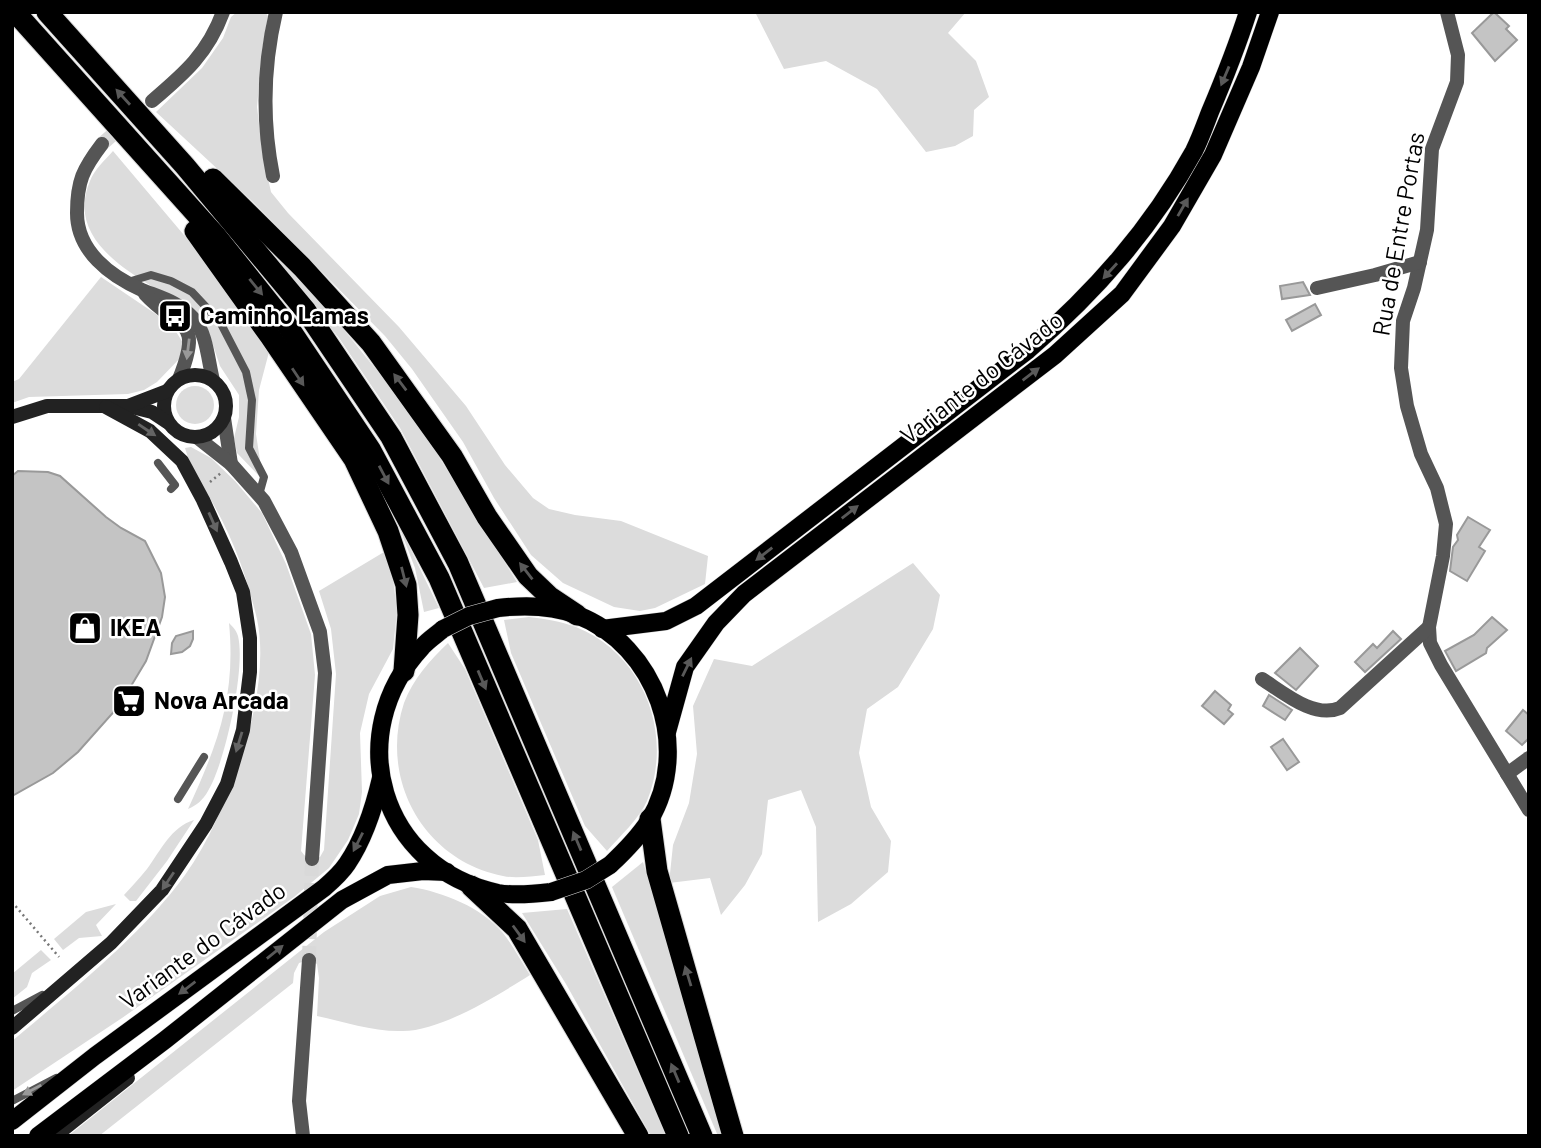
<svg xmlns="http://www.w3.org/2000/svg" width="1541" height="1148" viewBox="0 0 1541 1148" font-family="Barlow,sans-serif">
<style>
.green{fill:#dcdcdc}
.building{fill:#c4c4c4;stroke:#999;stroke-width:2}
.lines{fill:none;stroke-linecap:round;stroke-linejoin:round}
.street-tunnel{stroke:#d9d9d9;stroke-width:14;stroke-dasharray:14 7;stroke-linecap:butt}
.primary-casing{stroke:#dbdbdb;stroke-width:19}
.highway-casing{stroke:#dbdbdb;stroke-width:23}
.path{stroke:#777;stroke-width:2.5;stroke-dasharray:2 3.5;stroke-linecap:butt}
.lane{stroke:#555;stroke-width:8}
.street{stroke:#555;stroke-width:14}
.secondary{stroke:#222;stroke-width:14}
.primary{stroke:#000;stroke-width:18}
.highway{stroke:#000;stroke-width:21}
.primary-bridge-casing{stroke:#dbdbdb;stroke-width:19;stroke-linecap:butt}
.primary-bridge{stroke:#000;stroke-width:18}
.oneway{fill:#595959}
.oneway2{fill:#999}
.oneway3{fill:#646464}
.labels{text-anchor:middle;stroke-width:5;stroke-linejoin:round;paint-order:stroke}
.street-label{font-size:24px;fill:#000;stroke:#fff}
.poi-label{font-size:24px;font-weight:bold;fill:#000;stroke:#fff;text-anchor:start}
</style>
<rect width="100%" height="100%" fill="#fff"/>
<g class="green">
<path d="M237,12H265L268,16L262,50L257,107L263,156L271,192L288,213L399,327L466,406L505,465L533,498L549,509L575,515L621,521L708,556L705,584L655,608L640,611L614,607L563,583L531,555L494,498L463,442L412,369L385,336L252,201L156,112L202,68L223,38L231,17Z"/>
<path d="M755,12H966L948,33L976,61L989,97L974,110L973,136L955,146L926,152L877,89L826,61L784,69Z"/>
<path d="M113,151L205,260L269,352L259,390L256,434L263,480L237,453L234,438L239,417V395L220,366L206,324L197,313C153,284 61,249 90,181C94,170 105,160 113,151Z"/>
<path d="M256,233L332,315L412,414L517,582L484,588L400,428L339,338Z"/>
<path d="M101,277L172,325L183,343V355L157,382L144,390L128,394L29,397L12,403V382L19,379Z"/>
<circle cx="195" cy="405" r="19"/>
<path d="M191,447L211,458L235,481L262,513L286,564L311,634L315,675L301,851C307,859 310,860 320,857L324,850L336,674L331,629L319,591L384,552L393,579L397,611L393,649L369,694L360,733L362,792L359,814L348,840L329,868L294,897L122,1018L12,1091V1041C69,993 142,935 185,875C211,839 227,797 242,755C255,715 266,661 257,619C248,581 235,543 216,509C205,488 191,471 185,448Z"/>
<path d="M396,519L439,608L424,612L415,568Z"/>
<path d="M913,563L940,595L933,629L898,687L867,709L859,753L871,807L891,841L888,872L851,904L818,922L816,827L801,790L768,800L762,854L745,885L721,915L710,878L669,883L673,845L689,803L697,754L693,706L714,659L752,666Z"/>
<path d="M529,617C545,619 560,621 576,627C644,654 674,735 647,801C639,819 620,836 607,851L585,826L511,653L504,620Z"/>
<path d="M229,623C233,627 236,630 238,636C246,668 225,763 208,791C203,800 197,805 188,809C218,744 236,696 229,623Z"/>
<path d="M448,643L465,669L538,840L545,875C532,876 516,879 503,876C423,860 379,779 404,703C413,679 430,660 448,643Z"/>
<path d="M194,820L167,861L136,901H130L124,895C132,886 140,878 147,869C161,850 171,827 194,820Z"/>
<path d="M643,862L688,1006L725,1136H718L612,887Z"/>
<path d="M411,887C443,892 481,907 503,933C513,946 521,961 530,975C498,995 441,1031 403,1031C374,1032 345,1022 317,1016L319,978L317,964L309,960L299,963L294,973L293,983L99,1136H68L324,932L380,896Z"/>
<path d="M116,904L96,925L102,936L79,938L63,950L54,939L86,912Z"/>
<path d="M567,909L666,1136H651L566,984L522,913Z"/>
<path d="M41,950L51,960L32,973L27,987L12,999V974Z"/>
</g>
<g class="building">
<path d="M1494,12L1509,26L1506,29L1517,40L1495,61L1472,33Z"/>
<path d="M1303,282L1310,295L1282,299L1280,286Z"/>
<path d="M1315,304L1321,315L1292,331L1286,320Z"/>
<path d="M18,471L48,472L60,476L106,517L121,528L145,541L161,573L165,597L162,617L146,661L119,706L78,752L53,773L12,796V476Z"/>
<path d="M1468,517L1490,530L1479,547L1485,551L1467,581L1450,571L1453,547L1458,540L1457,535Z"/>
<path d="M1492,617L1507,630L1487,648L1486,653L1456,671L1445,651L1474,635Z"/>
<path d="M193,631V639L190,646L182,652L171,654L172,643L176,636Z"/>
<path d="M1393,631L1401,639L1365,672L1355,662L1373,644L1377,648Z"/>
<path d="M1300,648L1318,666L1296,690L1275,673Z"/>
<path d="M1215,691L1231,705L1228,710L1233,714L1224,724L1202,706Z"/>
<path d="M1269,695L1292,710L1285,720L1263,706Z"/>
<path d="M1523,710L1529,715V738L1522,745L1506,731Z"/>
<path d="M1283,739L1299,762L1287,770L1271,747Z"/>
</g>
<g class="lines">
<g class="street-tunnel">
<path d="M102,144L143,108"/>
<path d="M309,960L312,859"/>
</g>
<g class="primary-casing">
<g id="primary">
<path d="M498,608C525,605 551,605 577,615C656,645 693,748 649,821C638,838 625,851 610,865"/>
<path d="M443,629C436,635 428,640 422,647C341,734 380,868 498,893C515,896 534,894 551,892"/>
<path d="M602,629L666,621L696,606L1028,350C1095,292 1151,229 1194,151C1200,139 1205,125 1210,112C1224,79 1237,46 1248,12"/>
<path d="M667,732L685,667L716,623L744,594L1055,355L1122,294L1172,226L1213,155L1251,67L1270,12"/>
<path d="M12,1121L95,1056L324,888C332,881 341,873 347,864C364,839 374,808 381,778"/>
<path d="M38,1136L165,1040L342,900L388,875L423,871L447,872"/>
</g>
</g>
<g class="highway-casing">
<g id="highway">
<path d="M15,12L216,236L287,325L370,449L439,578L678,1136"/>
<path d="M47,12L185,166L306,311L391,437L458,563L702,1136"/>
<path d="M213,179L302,267L371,343L452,456L487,517L528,576L550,597L577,615"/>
<path d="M195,231L270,336L354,459L388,531L406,585L408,615L404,671"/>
<path d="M650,819L657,871L733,1136"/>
<path d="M471,886L517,929L638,1136"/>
</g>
</g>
<g class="path">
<path d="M210,482L221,473"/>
<path d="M12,902L59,957"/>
</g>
<g class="lane">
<path d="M128,282L151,275L171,281L192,292L220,322L246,372L252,400L249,448L264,477L259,495"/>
<path d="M158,463L175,485L171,489"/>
<path d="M178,799L204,757"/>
<path d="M12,1011L42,995"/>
<path d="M12,1101L56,1078"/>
</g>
<g class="street">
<path d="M1447,12L1458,55L1457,82L1432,149L1427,230L1414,288L1403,321L1401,368L1407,406L1421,454L1437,488L1446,524L1443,556L1429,627L1430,643L1441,665L1529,810"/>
<path d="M152,101C185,73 208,53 223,12"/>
<path d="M102,144C83,169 77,181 77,213C77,251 110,276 142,290C162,298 179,302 194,319C207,334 208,361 213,380"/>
<path d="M273,176C262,121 263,67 276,12"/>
<path d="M1317,288L1375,275L1420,262"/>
<path d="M145,294C179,331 204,317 179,379"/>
<path d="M224,418L231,464"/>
<path d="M198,438L231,464L264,501L291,552L320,632L325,673L312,859"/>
<path d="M1262,679C1284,693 1314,719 1340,708L1429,627"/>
<path d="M1507,774L1529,758"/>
<path d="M303,1136L299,1101L309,960"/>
</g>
<g class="secondary">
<circle cx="195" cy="406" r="31"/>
<path d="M128,406L152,412L167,422"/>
<path d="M12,417L47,406H128L167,391"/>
<path d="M12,1028L111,943L162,890L206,824L227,784L243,730L250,672V638L243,592L231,562L203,500L182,461L150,431L106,407"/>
<path d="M55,1136L128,1078"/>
</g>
<use href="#primary" class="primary"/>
<use href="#highway" class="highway"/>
<g class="primary-bridge-casing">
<g id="primary-bridge">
<path d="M443,629L469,616L498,608"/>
<path d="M551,892L586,880L610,865"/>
</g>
</g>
<use href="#primary-bridge" class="primary-bridge"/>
</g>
<defs><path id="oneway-solid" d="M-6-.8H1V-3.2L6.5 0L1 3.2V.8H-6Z" transform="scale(1.75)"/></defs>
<g class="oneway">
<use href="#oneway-solid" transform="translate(1225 76) rotate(113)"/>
<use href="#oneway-solid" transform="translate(123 97) rotate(-132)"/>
<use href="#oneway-solid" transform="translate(1183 207) rotate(-60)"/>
<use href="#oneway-solid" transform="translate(1110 271) rotate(132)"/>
<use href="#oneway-solid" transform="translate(256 287) rotate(51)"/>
<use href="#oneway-solid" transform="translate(1031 374) rotate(-37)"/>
<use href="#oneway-solid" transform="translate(298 377) rotate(56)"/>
<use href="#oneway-solid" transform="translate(400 382) rotate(-127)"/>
<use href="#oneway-solid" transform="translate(384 475) rotate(62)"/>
<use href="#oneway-solid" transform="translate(850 512) rotate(-38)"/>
<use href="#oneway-solid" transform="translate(764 554) rotate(142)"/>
<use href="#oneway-solid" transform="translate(526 571) rotate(-128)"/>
<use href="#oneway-solid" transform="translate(404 577) rotate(76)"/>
<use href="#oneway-solid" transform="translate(687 667) rotate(-64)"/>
<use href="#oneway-solid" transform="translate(482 680) rotate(67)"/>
<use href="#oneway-solid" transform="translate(577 841) rotate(-113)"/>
<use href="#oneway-solid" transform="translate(358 842) rotate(117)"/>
<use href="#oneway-solid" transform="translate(519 934) rotate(54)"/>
<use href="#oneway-solid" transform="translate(275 952) rotate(-39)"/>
<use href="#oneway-solid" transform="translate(688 976) rotate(-107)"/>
<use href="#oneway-solid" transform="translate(187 988) rotate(143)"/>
<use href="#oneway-solid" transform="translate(675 1073) rotate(-113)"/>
</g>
<g class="oneway2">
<use href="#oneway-solid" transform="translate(188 349) rotate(97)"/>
<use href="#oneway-solid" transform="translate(32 1090) rotate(152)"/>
</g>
<g class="oneway3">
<use href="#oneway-solid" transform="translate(147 430) rotate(34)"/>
<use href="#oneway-solid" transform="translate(213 522) rotate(66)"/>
<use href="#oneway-solid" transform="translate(239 742) rotate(107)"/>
<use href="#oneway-solid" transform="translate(168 881) rotate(124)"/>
</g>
<defs>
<g id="bus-square" transform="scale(1.75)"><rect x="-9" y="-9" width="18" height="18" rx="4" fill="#000" stroke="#fff"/><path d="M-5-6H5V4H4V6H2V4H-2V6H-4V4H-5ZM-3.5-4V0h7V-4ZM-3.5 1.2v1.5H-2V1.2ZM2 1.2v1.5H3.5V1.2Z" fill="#fff"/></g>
<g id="shop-square" transform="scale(1.75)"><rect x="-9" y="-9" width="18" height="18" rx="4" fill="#000" stroke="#fff"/><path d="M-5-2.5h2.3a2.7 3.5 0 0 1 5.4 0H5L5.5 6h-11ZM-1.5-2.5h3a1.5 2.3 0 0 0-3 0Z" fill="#fff"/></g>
<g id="supermarket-square" transform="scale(1.75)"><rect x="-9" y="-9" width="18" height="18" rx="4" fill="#000" stroke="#fff"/><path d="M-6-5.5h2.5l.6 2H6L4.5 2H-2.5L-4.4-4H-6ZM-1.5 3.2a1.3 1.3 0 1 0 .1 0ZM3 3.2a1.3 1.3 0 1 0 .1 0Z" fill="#fff"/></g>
</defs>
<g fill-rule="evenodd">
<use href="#bus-square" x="175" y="316"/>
<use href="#shop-square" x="85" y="628"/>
<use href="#supermarket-square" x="129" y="701"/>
</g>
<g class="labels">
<g class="street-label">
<text transform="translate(1399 234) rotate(-80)" y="8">Rua de Entre Portas</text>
<text transform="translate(982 378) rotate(-38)" y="8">Variante do Cávado</text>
<text transform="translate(203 946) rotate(-36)" y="8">Variante do Cávado</text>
</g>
<g class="poi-label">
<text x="200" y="324">Caminho Lamas</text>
<text x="110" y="636">IKEA</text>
<text x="154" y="709">Nova Arcada</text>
</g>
</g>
<rect width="1541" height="1148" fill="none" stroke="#000000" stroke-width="28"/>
</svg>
